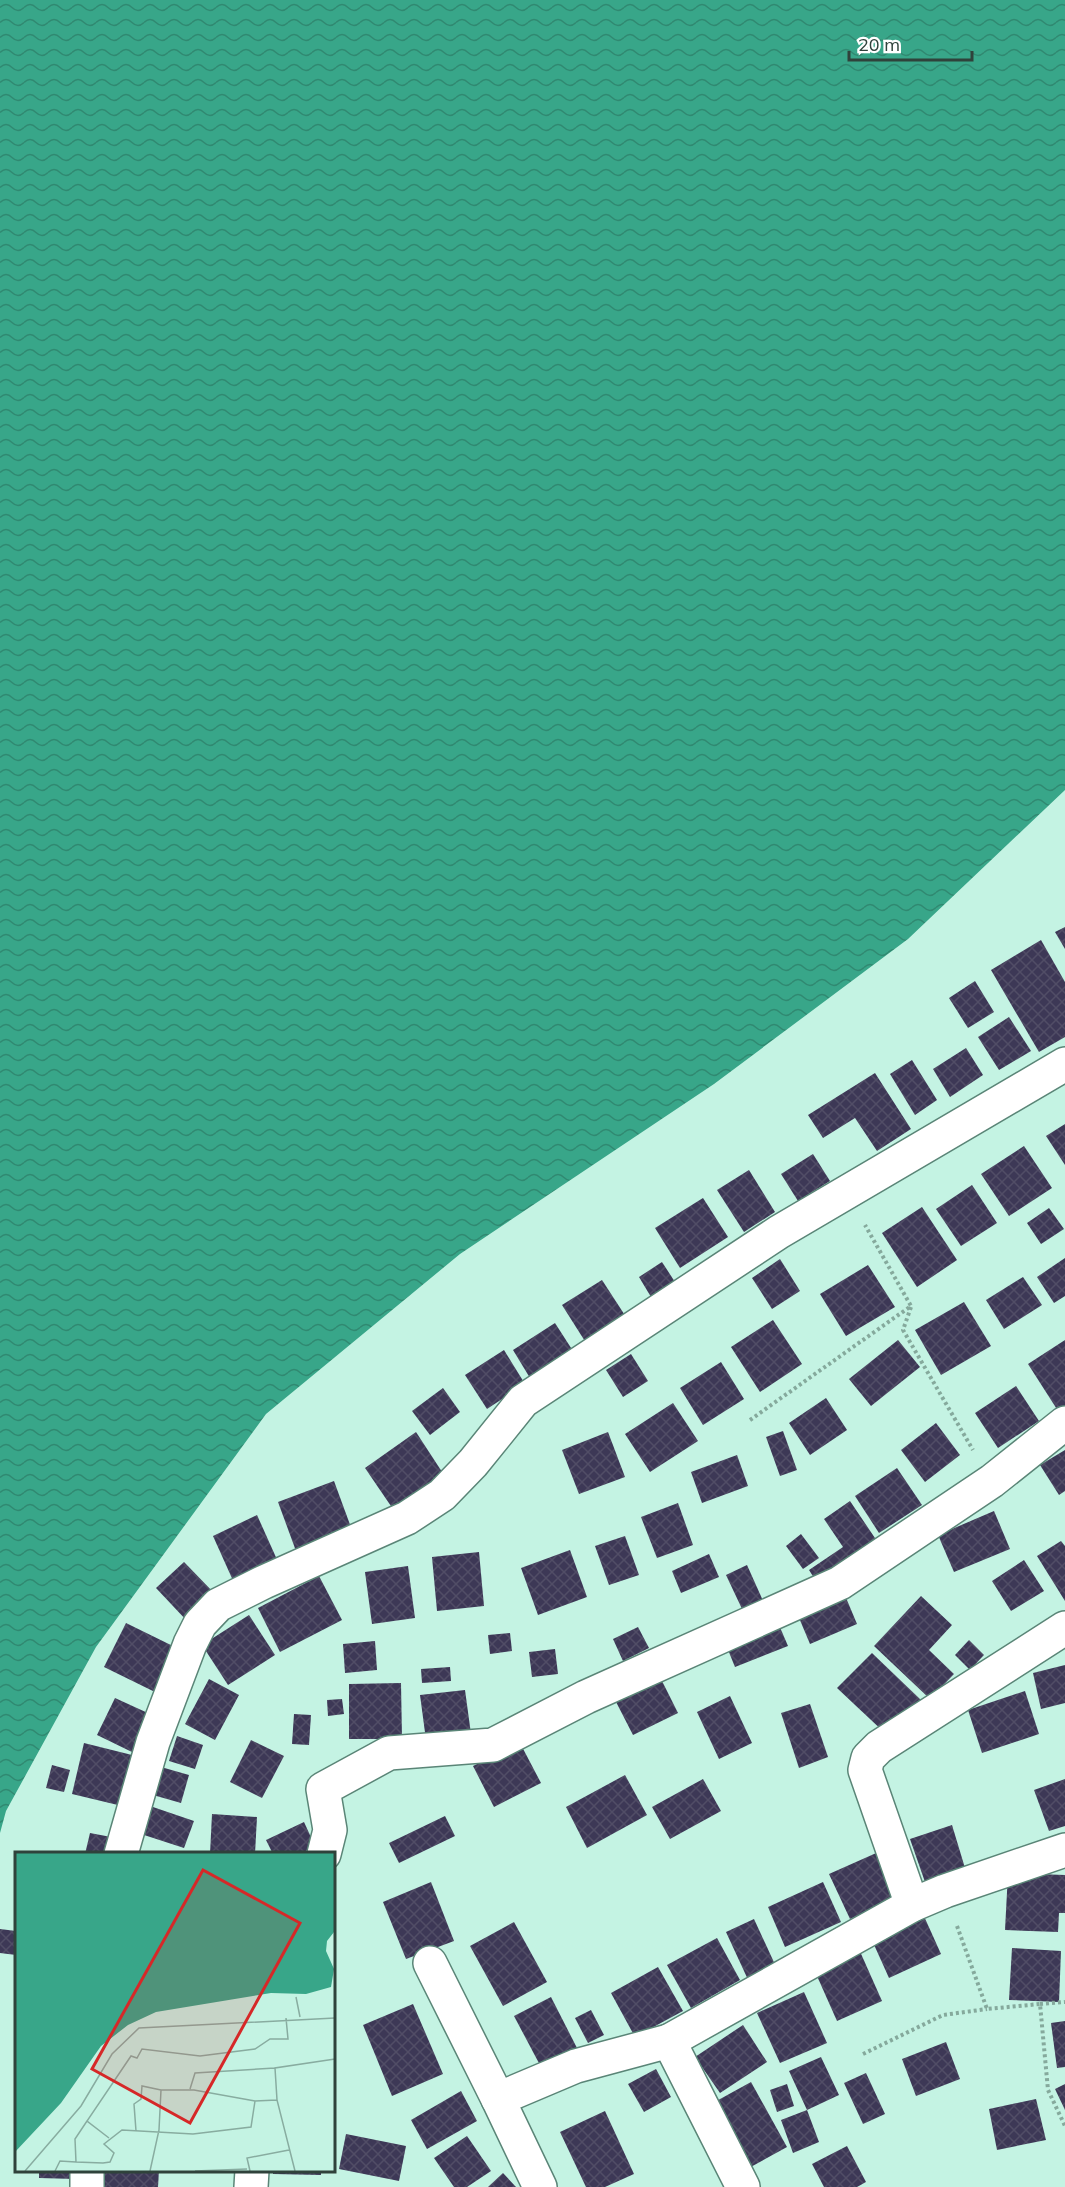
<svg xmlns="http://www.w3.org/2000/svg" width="1065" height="2187" viewBox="0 0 1065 2187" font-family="Mulish,sans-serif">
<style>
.water{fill:url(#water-waves)}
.building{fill:url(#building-cross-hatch)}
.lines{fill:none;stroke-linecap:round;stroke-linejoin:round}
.minor-casing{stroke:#5a8577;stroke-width:36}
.path{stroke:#85a99c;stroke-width:4;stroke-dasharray:3 3;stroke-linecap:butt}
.minor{stroke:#fff;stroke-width:33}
.inset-road{fill:none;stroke:#88aca0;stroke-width:1.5}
.view{fill:#d62828;fill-opacity:0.15;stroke:#d62828;stroke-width:3}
.inset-edge{fill:none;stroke:#2f423b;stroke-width:3}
</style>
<defs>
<pattern id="water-waves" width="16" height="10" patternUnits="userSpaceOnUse" patternTransform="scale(1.5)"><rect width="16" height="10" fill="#38a689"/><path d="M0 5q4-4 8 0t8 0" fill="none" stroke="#308971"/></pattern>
<pattern id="building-cross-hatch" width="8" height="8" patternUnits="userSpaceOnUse" patternTransform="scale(1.5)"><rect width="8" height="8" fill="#3d3856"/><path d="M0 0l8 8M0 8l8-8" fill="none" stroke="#514d66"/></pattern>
</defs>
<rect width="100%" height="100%" fill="#c4f3e3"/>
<path class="water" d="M0,0H1065V790L908,939L714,1084L460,1254L266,1414L96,1647L6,1811L0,1833Z"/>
<g class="building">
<path d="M1065,927V949L1055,932Z"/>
<path d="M1041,940L1065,982V1037L1039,1052L991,970Z"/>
<path d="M975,981L994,1012L968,1028L949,998Z"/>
<path d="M1009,1017L1031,1051L999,1070L978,1037Z"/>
<path d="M966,1048L983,1075L950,1097L933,1069Z"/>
<path d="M912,1060L937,1100L915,1115L890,1074Z"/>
<path d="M875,1073L911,1129L877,1151L855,1118L823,1138L808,1115Z"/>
<path d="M1065,1124V1165L1046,1136Z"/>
<path d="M1024,1146L1052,1188L1009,1216L981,1174Z"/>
<path d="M813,1154L830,1181L798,1201L781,1174Z"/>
<path d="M749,1170L775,1212L744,1232L717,1190Z"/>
<path d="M972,1185L997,1223L961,1246L936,1209Z"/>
<path d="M703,1198L728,1237L680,1268L655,1228Z"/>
<path d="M922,1207L957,1260L917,1287L882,1233Z"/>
<path d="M1049,1208L1064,1229L1041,1244L1027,1223Z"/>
<path d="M1065,1258V1296L1054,1303L1037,1277Z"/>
<path d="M780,1259L800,1291L772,1309L752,1278Z"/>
<path d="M662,1262L675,1282L651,1297L639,1277Z"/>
<path d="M868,1265L895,1307L846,1336L820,1294Z"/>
<path d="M1023,1277L1042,1305L1004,1329L986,1300Z"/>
<path d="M602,1280L628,1320L588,1346L562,1305Z"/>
<path d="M964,1302L991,1346L941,1375L915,1330Z"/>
<path d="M773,1320L802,1364L760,1392L731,1347Z"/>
<path d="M555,1323L573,1351L530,1378L513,1350Z"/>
<path d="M898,1340L920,1367L871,1406L849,1379Z"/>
<path d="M1065,1340V1411L1060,1414L1028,1364Z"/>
<path d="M504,1350L525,1384L487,1409L465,1375Z"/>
<path d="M631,1354L648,1381L623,1397L606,1370Z"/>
<path d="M721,1362L744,1399L703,1425L680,1388Z"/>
<path d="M1016,1386L1039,1421L998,1448L975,1413Z"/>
<path d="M443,1388L460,1412L430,1435L412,1411Z"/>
<path d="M826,1398L847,1430L810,1455L789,1423Z"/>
<path d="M673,1403L698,1441L650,1472L625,1434Z"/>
<path d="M936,1423L960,1455L925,1482L901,1450Z"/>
<path d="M783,1431L797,1470L780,1476L766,1437Z"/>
<path d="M416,1432L446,1478L395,1512L365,1468Z"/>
<path d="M608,1432L625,1477L579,1494L562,1450Z"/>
<path d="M1065,1450V1491L1059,1495L1040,1465Z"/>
<path d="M737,1455L748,1486L702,1503L691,1472Z"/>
<path d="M897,1468L922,1505L879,1533L855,1496Z"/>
<path d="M334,1481L352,1530L296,1551L278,1502Z"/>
<path d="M850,1501L877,1541L816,1581L809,1570L843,1547L824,1519Z"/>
<path d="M678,1503L693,1545L657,1558L641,1517Z"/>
<path d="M994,1511L1010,1549L954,1572L938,1535Z"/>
<path d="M257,1515L279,1564L235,1585L213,1536Z"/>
<path d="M801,1534L819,1558L803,1569L786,1546Z"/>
<path d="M625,1536L639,1575L609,1585L595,1546Z"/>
<path d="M1061,1541L1065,1546V1601L1037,1556Z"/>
<path d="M570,1550L587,1597L538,1615L521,1568Z"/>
<path d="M479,1552L484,1606L437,1611L432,1557Z"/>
<path d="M709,1554L719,1577L681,1593L672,1571Z"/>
<path d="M1024,1560L1044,1591L1011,1611L992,1581Z"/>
<path d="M184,1562L216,1595L188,1622L156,1588Z"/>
<path d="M747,1565L764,1603L743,1611L726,1575Z"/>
<path d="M408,1566L415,1618L372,1624L365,1572Z"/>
<path d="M319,1576L342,1620L280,1652L258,1608Z"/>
<path d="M844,1593L857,1624L810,1644L797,1613Z"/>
<path d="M921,1596L952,1625L929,1650L954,1674L930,1699L874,1646Z"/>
<path d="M249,1615L275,1655L228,1685L202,1645Z"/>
<path d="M776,1618L788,1646L735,1667L724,1640Z"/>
<path d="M126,1623L179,1649L157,1693L104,1667Z"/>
<path d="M638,1627L649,1648L623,1661L613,1639Z"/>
<path d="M510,1633L512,1651L490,1654L488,1635Z"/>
<path d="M969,1640L984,1655L970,1670L955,1655Z"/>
<path d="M375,1641L377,1670L345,1673L343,1644Z"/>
<path d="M555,1649L558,1674L532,1677L529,1652Z"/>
<path d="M872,1653L921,1700L887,1735L837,1688Z"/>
<path d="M1065,1665V1703L1041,1709L1033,1673Z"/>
<path d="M450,1667L451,1681L422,1683L421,1669Z"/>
<path d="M659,1675L678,1713L633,1735L614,1698Z"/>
<path d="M209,1679L239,1695L215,1740L185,1724Z"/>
<path d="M401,1683L402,1739H349V1684Z"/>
<path d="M465,1690L471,1734L426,1740L420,1695Z"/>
<path d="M1025,1691L1039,1734L982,1753L968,1710Z"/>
<path d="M730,1696L752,1743L719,1759L697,1712Z"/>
<path d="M115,1698L150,1714L132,1752L97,1735Z"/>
<path d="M342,1699L344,1714L328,1716L327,1700Z"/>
<path d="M810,1704L828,1757L799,1768L781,1713Z"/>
<path d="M294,1714L311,1715L309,1745L292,1744Z"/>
<path d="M177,1736L203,1745L195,1769L169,1761Z"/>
<path d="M251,1740L284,1756L262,1798L230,1782Z"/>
<path d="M84,1743L136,1756L122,1806L72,1794Z"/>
<path d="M520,1743L541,1783L494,1807L473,1766Z"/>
<path d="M52,1765L70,1770L64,1792L46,1788Z"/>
<path d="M161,1767L189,1775L181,1803L153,1795Z"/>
<path d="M625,1775L647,1815L587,1848L566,1807Z"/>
<path d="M703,1779L721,1811L670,1839L652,1807Z"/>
<path d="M1065,1779V1826L1049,1831L1034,1790Z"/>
<path d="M150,1806L194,1821L184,1848L141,1834Z"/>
<path d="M212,1814L257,1817L255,1854H210Z"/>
<path d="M445,1816L455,1836L399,1863L389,1843Z"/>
<path d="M304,1822L315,1846L300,1854H273L266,1840Z"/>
<path d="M952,1825L965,1868L925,1882L910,1839Z"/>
<path d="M90,1833L111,1837L108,1854H85Z"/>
<path d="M883,1850L903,1895L850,1919L829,1874Z"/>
<path d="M1008,1873L1065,1875V1913H1059L1058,1932L1005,1930Z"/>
<path d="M431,1882L454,1941L406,1959L383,1902Z"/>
<path d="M823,1882L841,1922L785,1947L768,1907Z"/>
<path d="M923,1914L941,1954L889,1978L871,1938Z"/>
<path d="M754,1919L778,1971L750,1984L726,1932Z"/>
<path d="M514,1922L547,1982L503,2006L470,1946Z"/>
<path d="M0,1929L16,1931V1955L0,1953Z"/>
<path d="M717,1938L740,1980L691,2008L667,1965Z"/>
<path d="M858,1947L882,2001L837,2021L813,1967Z"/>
<path d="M1012,1948L1061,1951L1059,2002L1009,2000Z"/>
<path d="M658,1967L683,2011L635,2037L611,1993Z"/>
<path d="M804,1992L827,2043L780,2063L757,2013Z"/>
<path d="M551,1997L577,2048L541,2067L514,2016Z"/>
<path d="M413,2004L443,2074L392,2096L363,2025Z"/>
<path d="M591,2010L604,2035L588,2043L575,2018Z"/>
<path d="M1065,2021V2067L1057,2068L1051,2023Z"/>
<path d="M743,2025L767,2062L720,2093L695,2057Z"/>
<path d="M946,2042L960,2079L916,2096L902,2059Z"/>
<path d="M821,2057L839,2095L807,2110L819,2142L793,2153L781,2120L807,2110L789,2071Z"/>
<path d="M656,2069L671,2097L644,2112L628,2084Z"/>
<path d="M866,2073L885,2114L863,2124L844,2083Z"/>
<path d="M751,2082L787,2147L747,2169L711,2104Z"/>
<path d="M787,2084L794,2106L777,2112L770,2090Z"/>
<path d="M1065,2084V2110L1055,2089Z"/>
<path d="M461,2091L477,2121L427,2149L411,2120Z"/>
<path d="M1036,2099L1046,2140L997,2150L989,2109Z"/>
<path d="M605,2111L634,2174L605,2187H586L560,2132Z"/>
<path d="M346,2134L406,2146L399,2181L339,2169Z"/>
<path d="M467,2136L491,2171L467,2187H454L434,2158Z"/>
<path d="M847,2146L866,2182L857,2187H824L812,2164Z"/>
<path d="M39,2170H76L75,2179L39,2178Z"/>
<path d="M104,2170H159L158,2187H103Z"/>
<path d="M273,2170H321V2175L273,2174Z"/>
<path d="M503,2173L516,2187H488Z"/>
</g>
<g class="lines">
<g class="minor-casing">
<g id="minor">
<path d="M121,1854L153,1742L190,1644L200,1624L218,1605L264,1582L407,1518L442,1495L473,1463L523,1401L779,1232L1065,1064"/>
<path d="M324,1854L330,1830L323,1789L389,1753L493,1745L586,1697L840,1583L992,1481L1065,1423"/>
<path d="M912,1905L865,1770L868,1758L879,1747L1065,1628"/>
<path d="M430,1963L498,2099"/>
<path d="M87,2187V2170"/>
<path d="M251,2187L252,2170"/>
<path d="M540,2187L498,2099L576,2066L669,2041"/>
<path d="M743,2187L669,2041L912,1905L945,1891L1065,1850"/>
</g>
</g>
<g class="path">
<path d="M911,1307L903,1330L973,1450"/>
<path d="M750,1420L911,1306L865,1225"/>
<path d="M957,1926L987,2009L1040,2004L1048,2090L1065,2126"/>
<path d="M1040,2004L1065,2002"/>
<path d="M863,2054L943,2015L987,2009"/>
</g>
<use href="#minor" class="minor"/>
</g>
<g transform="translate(15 1852)">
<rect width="320" height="320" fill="#c4f3e3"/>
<path d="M0,1H319V80L312,89L311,99L319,117L316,135L291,142L256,141L141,160L113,173L86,194L46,251L0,300Z" fill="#38a689"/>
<path class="inset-road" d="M281,145L285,165M175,237L180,221L260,216M72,269L60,287L61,310L88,311L95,310L99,301L89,292L107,278L178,282L236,275L240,249M121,279L119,252L126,247L127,234L146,238M94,286L72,269L116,204L122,206L127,197L185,204L240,197L255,187H273L271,166M10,319L66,254L97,202L124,176L320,166M40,319L45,309L61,310M135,319L144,278L146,238H179L240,249L262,248M180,319L232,317M235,319L232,306L274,298M280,319L262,248L260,216L320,207"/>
<path class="view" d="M188,18L285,71L175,271L77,217Z"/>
<rect width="320" height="320" class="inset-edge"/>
</g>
<path d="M849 51v9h123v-9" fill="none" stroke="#2f423b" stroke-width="3"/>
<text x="858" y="51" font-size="18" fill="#2f423b" stroke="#ffffff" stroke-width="4.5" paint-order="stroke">20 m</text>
</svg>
